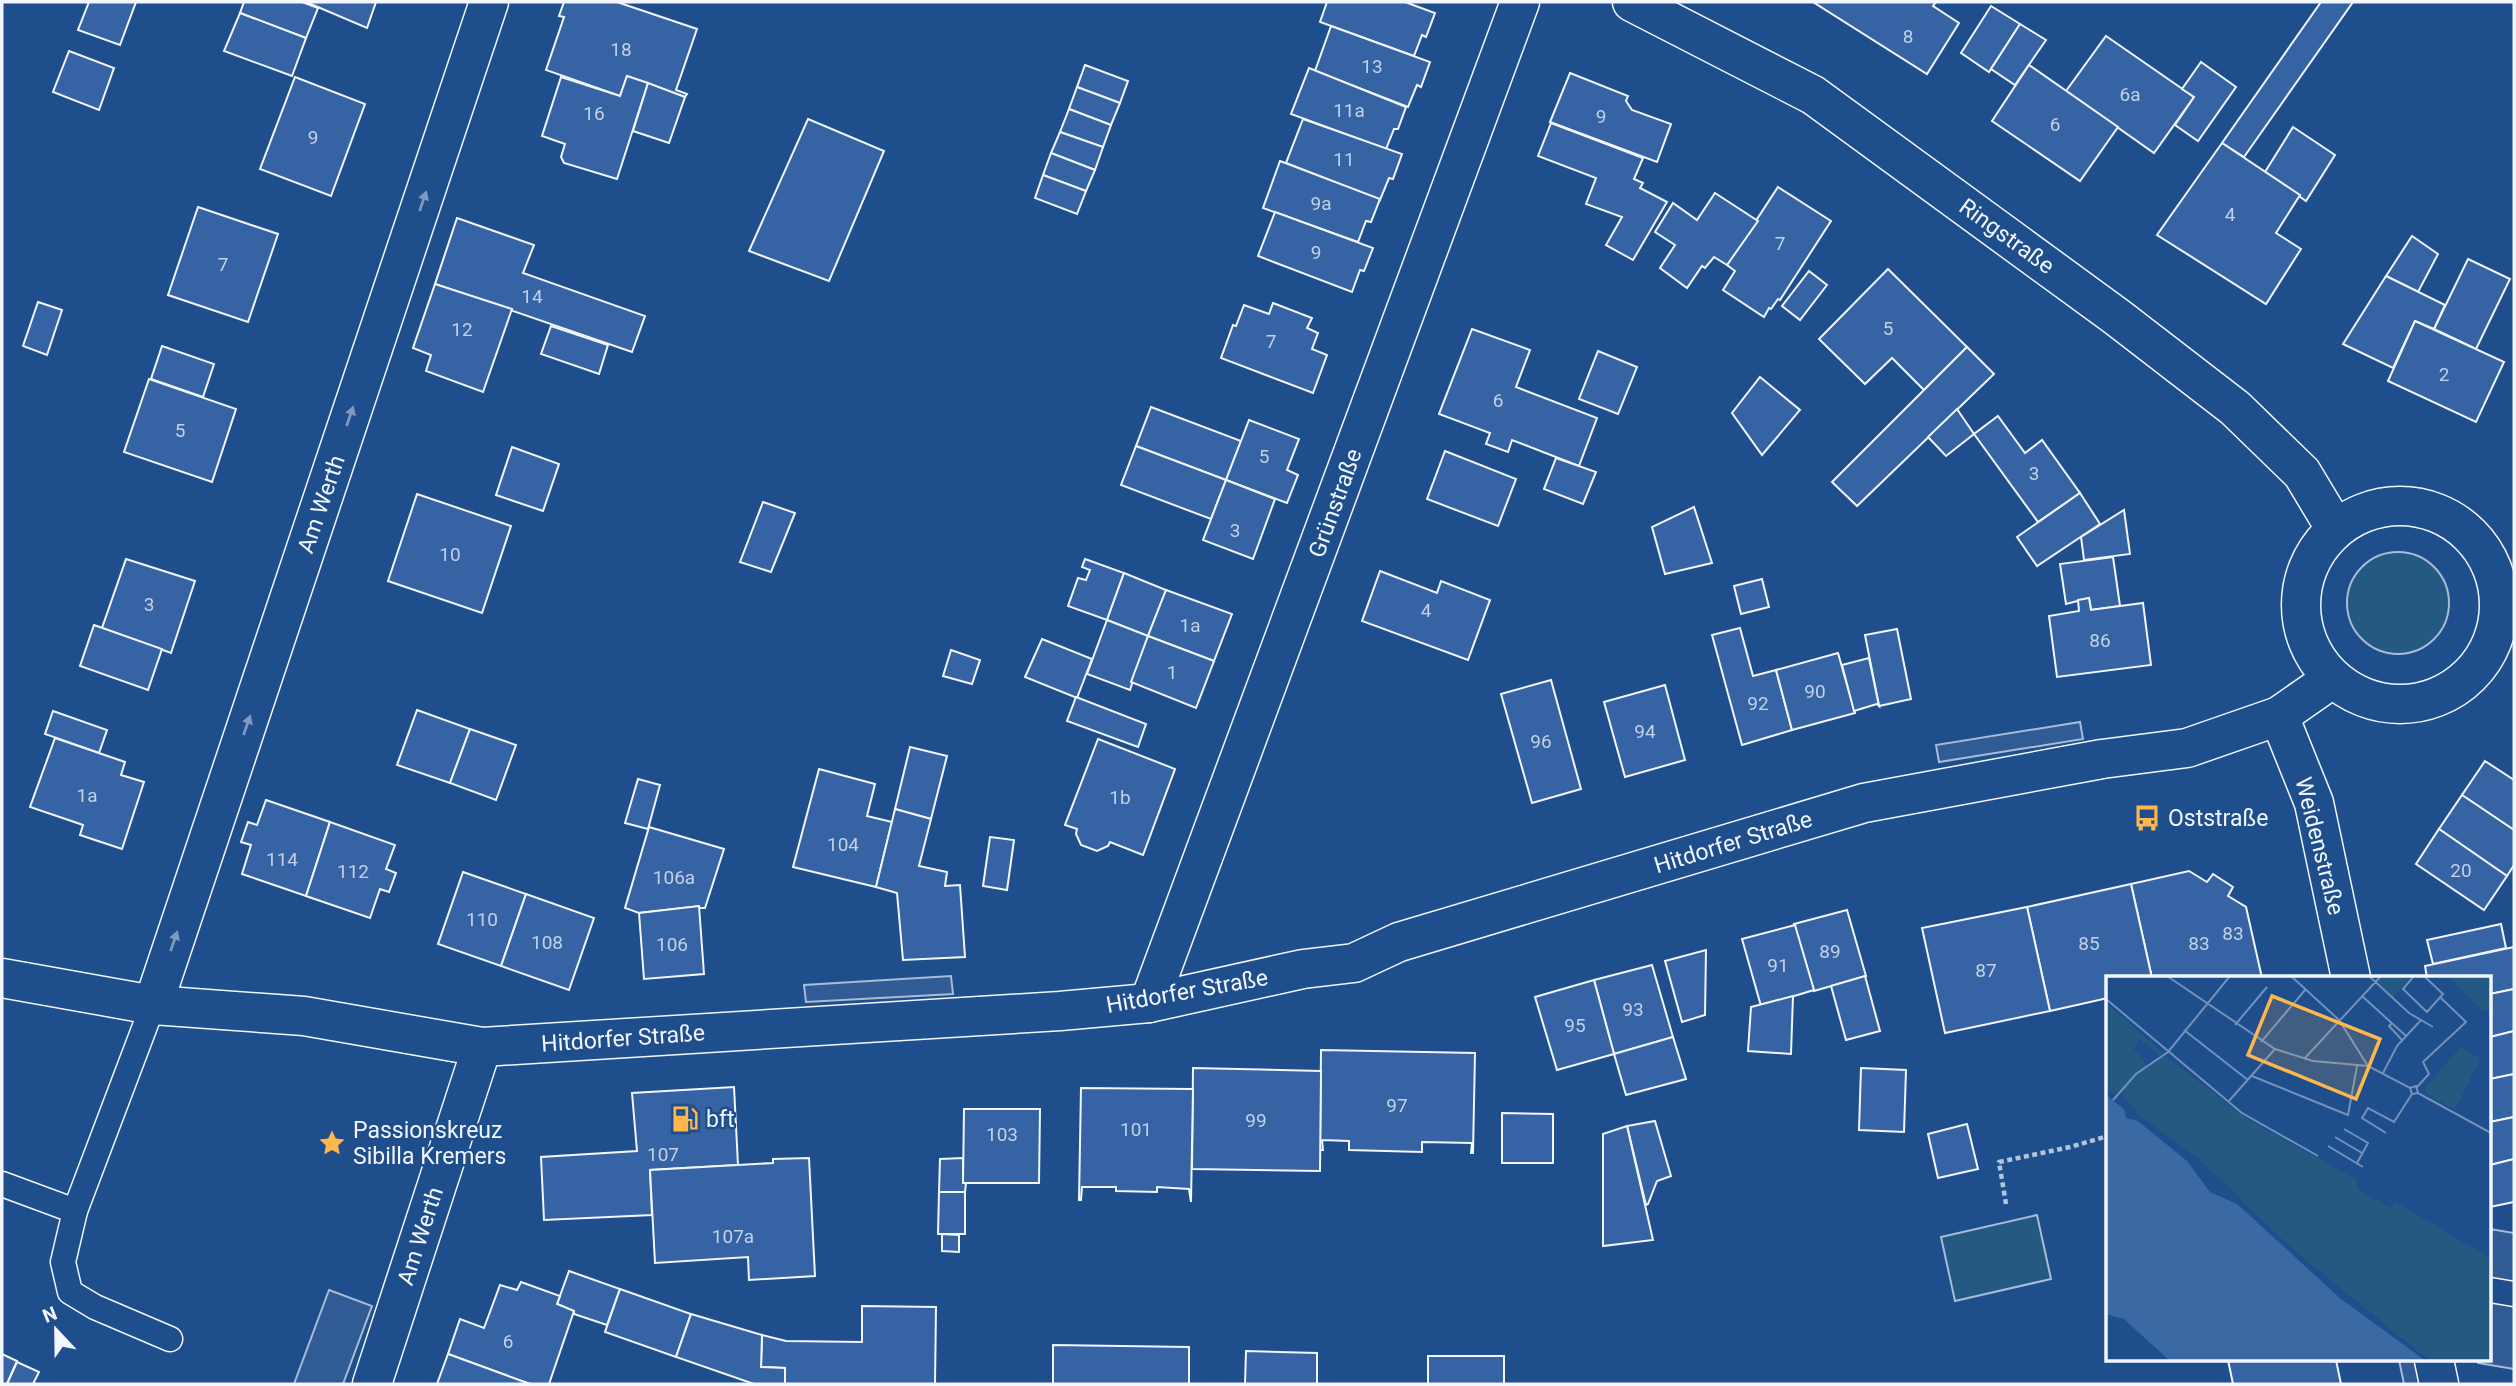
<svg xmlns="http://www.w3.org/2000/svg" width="2516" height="1386" viewBox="0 0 2516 1386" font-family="Roboto,sans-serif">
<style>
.green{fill:#245a82;stroke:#a8bbd7;stroke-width:2}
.parking{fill:#305b95;stroke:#a8bbd7;stroke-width:2}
.building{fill:#3563a3;stroke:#f2f6ff;stroke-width:2}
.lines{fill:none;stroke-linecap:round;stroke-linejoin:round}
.lane-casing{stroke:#f2f6ff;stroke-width:27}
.street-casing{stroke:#f2f6ff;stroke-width:41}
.secondary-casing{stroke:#f2f6ff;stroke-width:41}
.path{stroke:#b3c4dc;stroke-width:4.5;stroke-dasharray:5 3.5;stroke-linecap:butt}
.lane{stroke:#1f4e8c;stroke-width:24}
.street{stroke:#1f4e8c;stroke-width:38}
.secondary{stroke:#1f4e8c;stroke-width:38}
.oneway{fill:#7e9ac0}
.labels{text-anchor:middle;stroke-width:5;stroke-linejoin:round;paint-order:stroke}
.number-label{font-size:19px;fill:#c3d1e8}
.street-label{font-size:23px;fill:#f2f6ff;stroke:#1f4e8c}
.poi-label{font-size:23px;fill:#f2f6ff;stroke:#1f4e8c;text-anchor:start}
.inset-road{fill:none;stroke:#7391ba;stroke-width:2}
.view{fill:#ffb74d;fill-opacity:0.15;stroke:#ffb74d;stroke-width:3.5}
.inset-edge{fill:none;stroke:#f2f6ff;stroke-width:3.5}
</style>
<rect width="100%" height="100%" fill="#1f4e8c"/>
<g class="green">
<circle cx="2398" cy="603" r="51"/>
<path d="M2037,1215L2051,1279L1955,1301L1941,1237Z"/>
</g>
<g class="parking">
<path d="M2080,722L2083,739L1939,762L1936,745Z"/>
<path d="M951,976L953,994L806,1002L804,985Z"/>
<path d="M2490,1229L2514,1233V1369L2478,1363V1360H2490Z"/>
<path d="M329,1290L372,1306L343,1384H294Z"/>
<path d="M2399,1360H2415L2421,1384H2404Z"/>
</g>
<g class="building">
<path d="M89,2H136L120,45L78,30Z"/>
<path d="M244,2H302L318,8L306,38L240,13Z"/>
<path d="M306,2H376L367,28Z"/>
<path d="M564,2H617L697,29L676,90L687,94L685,97L627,76L620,96L546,70L564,17L559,16Z"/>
<path d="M1327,2H1405L1435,13L1426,37L1422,35L1414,56L1320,22Z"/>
<path d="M1813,2H1936L1933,6L1959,23L1927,74Z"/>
<path d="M2321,2H2353L2244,157L2222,143Z"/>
<path d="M1991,6L2020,24L1989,72L1961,53Z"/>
<path d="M240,13L306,38L292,76L224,51Z"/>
<path d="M2020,24L2046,40L2015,85L1991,69Z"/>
<path d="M1331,26L1430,62L1421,87L1417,85L1408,107L1315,71Z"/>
<path d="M2106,36L2194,97L2154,153L2066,91Z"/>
<path d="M69,51L114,68L99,110L53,92Z"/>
<path d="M2201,62L2236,87L2198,141L2175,125L2194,97L2182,89Z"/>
<path d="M1085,65L1128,81L1120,103L1077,87Z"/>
<path d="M2029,65L2118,127L2080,181L1992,121Z"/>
<path d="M1309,68L1406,107L1398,129H1394L1386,149L1291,114Z"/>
<path d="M1570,73L1628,96L1626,101L1632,110L1671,124L1657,162L1550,122Z"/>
<path d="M627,76L648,83L617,179L564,163L561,157L565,144L542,136L561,77L620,96Z"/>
<path d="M295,77L365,104L331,196L260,169Z"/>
<path d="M648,83L685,97L669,143L633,131Z"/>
<path d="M1077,87L1120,103L1111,125L1069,109Z"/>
<path d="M1069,109L1111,125L1103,147L1060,132Z"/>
<path d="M808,119L884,151L829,281L749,251Z"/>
<path d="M1303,119L1402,154L1393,179L1389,178L1380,200L1286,163Z"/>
<path d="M1551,123L1643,158L1634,179L1643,183L1640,188L1667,202L1633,260L1606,245L1622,217L1586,204L1596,178L1538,156Z"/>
<path d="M2293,127L2335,155L2306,201L2265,172Z"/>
<path d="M1060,132L1103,147L1095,170L1051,153Z"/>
<path d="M2222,143L2300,195L2276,233L2301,249L2266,304L2157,235Z"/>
<path d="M1051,153L1095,170L1086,191L1043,175Z"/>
<path d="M1280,161L1380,199L1371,222L1366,221L1358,242L1263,208Z"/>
<path d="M1043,175L1086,191L1077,214L1035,198Z"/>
<path d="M1778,187L1831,221L1780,300L1778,299L1771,309L1769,308L1764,317L1723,290L1735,271L1727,265Z"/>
<path d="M1715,193L1758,221L1727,265L1714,257L1705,268L1702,266L1687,288L1660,268L1675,245L1655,232L1673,203L1697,220Z"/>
<path d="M198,207L278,234L248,322L168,295Z"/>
<path d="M1275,212L1373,248L1364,271L1360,270L1352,292L1258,256Z"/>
<path d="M457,218L534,245L523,273L645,316L632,352L435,284Z"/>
<path d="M2412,236L2438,254L2418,292L2386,276Z"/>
<path d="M2468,259L2510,279L2476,349L2434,329Z"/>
<path d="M1888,269L1967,347L1924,390L1892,358L1865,384L1819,339Z"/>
<path d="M1809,271L1827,285L1800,320L1782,306Z"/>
<path d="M2386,276L2445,305L2434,329L2415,321L2393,368L2343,344Z"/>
<path d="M435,284L512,309L483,392L426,371L431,355L413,348Z"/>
<path d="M38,302L62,310L47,355L23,346Z"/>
<path d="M1273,303L1312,318L1307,328L1318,333L1312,349L1327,355L1313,393L1221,358L1233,325L1236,326L1244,305L1269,314Z"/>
<path d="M2415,321L2504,362L2476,422L2388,381Z"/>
<path d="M551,326L608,345L599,374L541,354Z"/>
<path d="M1472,329L1530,350L1516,387L1597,418L1579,466L1512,440L1508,452L1486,444L1490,433L1439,414Z"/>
<path d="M162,346L214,364L203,397L151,379Z"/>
<path d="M1967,347L1994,374L1857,506L1832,482Z"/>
<path d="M1598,351L1637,367L1618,414L1579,399Z"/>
<path d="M1760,377L1800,410L1762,455L1732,413Z"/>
<path d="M149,379L236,409L212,482L124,452Z"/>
<path d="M1151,407L1241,441L1226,480L1136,446Z"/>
<path d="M1957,409L1974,434L1946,456L1928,437Z"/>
<path d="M1998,416L2025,453L2042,440L2080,493L2038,522L1974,434Z"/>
<path d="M1249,420L1299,439L1287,470L1298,475L1287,503L1226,480Z"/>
<path d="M1136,446L1226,480L1211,519L1121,485Z"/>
<path d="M512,447L559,464L543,511L496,495Z"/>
<path d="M1445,451L1516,479L1498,526L1427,499Z"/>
<path d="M1556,458L1596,472L1583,504L1544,489Z"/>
<path d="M1226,480L1275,499L1253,559L1203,540Z"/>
<path d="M2080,493L2100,524L2037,566L2017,537Z"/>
<path d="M417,494L511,526L482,613L388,581Z"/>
<path d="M763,502L795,513L771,572L740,562Z"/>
<path d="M1694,507L1712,563L1665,574L1652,527Z"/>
<path d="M2124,510L2130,554L2084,560L2081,537Z"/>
<path d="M2113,557L2120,606L2091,610L2089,598L2066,604L2060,564Z"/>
<path d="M126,559L195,581L171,653L102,628Z"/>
<path d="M1085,559L1124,573L1107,620L1068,606L1078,578L1086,580L1090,570L1082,567Z"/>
<path d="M1380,571L1437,593L1441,581L1490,600L1468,660L1362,621Z"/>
<path d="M1124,573L1166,590L1148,636L1107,620Z"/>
<path d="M1762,579L1769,607L1741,614L1734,586Z"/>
<path d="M1166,590L1232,614L1214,661L1148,636Z"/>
<path d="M2089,598L2091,610L2143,603L2151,665L2057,677L2049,616L2079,611L2078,600Z"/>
<path d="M1107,620L1148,636L1130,690L1087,674Z"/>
<path d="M94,625L162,649L148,690L80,666Z"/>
<path d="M1740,628L1753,676L1776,670L1792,730L1742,745L1712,635Z"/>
<path d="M1897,629L1911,699L1879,706L1865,635Z"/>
<path d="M1148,636L1214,661L1196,708L1131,682Z"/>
<path d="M1042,639L1092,659L1077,698L1025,677Z"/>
<path d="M951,650L980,660L972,684L943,676Z"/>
<path d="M1838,653L1855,713L1792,730L1776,670Z"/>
<path d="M1869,658L1879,706L1877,704L1854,711L1842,665Z"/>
<path d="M1551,680L1581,789L1532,803L1501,694Z"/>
<path d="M1665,685L1685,760L1625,777L1604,702Z"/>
<path d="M1076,697L1146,724L1138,747L1067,721Z"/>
<path d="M417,710L470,729L450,783L397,765Z"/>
<path d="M53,711L107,730L99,753L45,734Z"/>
<path d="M470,729L516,745L496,800L450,783Z"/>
<path d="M55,738L125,762L121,775L144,782L122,849L80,835L83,825L30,807Z"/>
<path d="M1098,739L1175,769L1143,855L1110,842L1108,846L1097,851L1081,845L1076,834L1077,829L1065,825Z"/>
<path d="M910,747L947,756L931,819L895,809Z"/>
<path d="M2485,761L2514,780V830L2462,795Z"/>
<path d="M819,769L875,784L867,816L892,822L876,887L793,867Z"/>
<path d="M638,779L660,785L648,829L625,823Z"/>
<path d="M2462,795L2514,830V865L2507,876L2439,829Z"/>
<path d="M266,800L330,822L306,896L242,874L251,845L241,842L248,822L257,825Z"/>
<path d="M895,809L931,819L919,866L947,872L945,886L960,885L965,957L903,960L897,893L876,887Z"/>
<path d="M330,822L395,845L386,869L396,873L389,892L380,889L370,918L306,896Z"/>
<path d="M649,827L724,849L705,908H699V906L639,913L625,908Z"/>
<path d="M2439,829L2507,876L2484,910L2416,864Z"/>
<path d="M990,837L1014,840L1007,890L983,886Z"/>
<path d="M2189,871L2207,882L2213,874L2233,887L2228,896L2246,907L2262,978H2152L2131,884Z"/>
<path d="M463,872L526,894L501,966L438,944Z"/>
<path d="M2131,884L2152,978H2108V998L2050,1011L2027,907Z"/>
<path d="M526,894L594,918L569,990L501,966Z"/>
<path d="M699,906L704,974L644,979L639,913Z"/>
<path d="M2027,907L2050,1011L1945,1033L1922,928Z"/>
<path d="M1847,910L1866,976L1814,991L1794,924Z"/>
<path d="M2501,924L2506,948L2433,964L2427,940Z"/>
<path d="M1795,925L1814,990L1761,1006L1742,939Z"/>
<path d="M2514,947V989L2490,994V978H2427L2425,966Z"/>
<path d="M1706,950L1705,1015L1682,1022L1665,961Z"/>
<path d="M1652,965L1673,1037L1614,1054L1594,980Z"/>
<path d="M1865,976L1880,1031L1846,1040L1831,986Z"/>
<path d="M1594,980L1614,1054L1557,1070L1535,997Z"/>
<path d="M2514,989V1031L2490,1037V994Z"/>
<path d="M1793,996L1791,1054L1748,1051L1751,1007Z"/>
<path d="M2514,1031V1074L2490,1079V1037Z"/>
<path d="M1673,1037L1686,1079L1626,1095L1614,1054Z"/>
<path d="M1321,1050L1475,1053L1473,1153H1471L1472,1143L1422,1142V1152L1349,1150V1141L1322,1140L1323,1150H1320Z"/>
<path d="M1193,1068L1321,1071L1320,1171L1192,1169Z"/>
<path d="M1861,1068L1906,1070L1904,1132L1859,1130Z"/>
<path d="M2514,1074V1117L2490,1122V1079Z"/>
<path d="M734,1087L738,1165L650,1170L652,1215L544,1220L541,1157L637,1151L632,1093Z"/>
<path d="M1081,1088L1193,1089L1191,1202L1189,1189L1157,1187V1192L1116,1191V1187H1082L1081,1200H1079Z"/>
<path d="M964,1109H1040L1039,1183H963Z"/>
<path d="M1502,1113L1553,1114V1163H1502Z"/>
<path d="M2514,1117V1159L2490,1165V1122Z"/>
<path d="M1655,1121L1671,1176L1657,1181L1648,1204L1646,1205L1627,1126Z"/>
<path d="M1967,1124L1978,1169L1938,1178L1928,1134Z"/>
<path d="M1627,1126L1653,1240L1603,1246V1134Z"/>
<path d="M809,1158L815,1276L749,1280L748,1257L655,1263L650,1170L773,1163V1159Z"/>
<path d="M963,1158V1183H966L965,1192H939L940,1159Z"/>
<path d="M2514,1159V1202L2490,1207V1165Z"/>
<path d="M939,1192H965V1234H938Z"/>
<path d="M942,1234L959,1235V1252L942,1251Z"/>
<path d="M569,1271L620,1289L607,1325L574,1314V1311L557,1304Z"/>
<path d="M521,1282L560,1296L557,1304L574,1311L549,1384H530L448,1354L460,1319L484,1328L500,1285L517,1290Z"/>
<path d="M620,1289L691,1314L676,1357L605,1332Z"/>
<path d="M862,1306L936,1307L935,1384H785V1368L761,1367L762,1335L786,1341L862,1342Z"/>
<path d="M691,1314L762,1335L761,1367L785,1368V1384H754L676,1357Z"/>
<path d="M1053,1345L1189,1347V1384H1053Z"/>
<path d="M1246,1351L1317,1353V1384H1245Z"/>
<path d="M2,1354L17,1361L7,1384H2Z"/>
<path d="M448,1354L530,1384H437Z"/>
<rect x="1428" y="1356" width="76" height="28"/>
<path d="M2228,1360H2336L2341,1384H2233Z"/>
<path d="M17,1362L39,1372L33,1384H7Z"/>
</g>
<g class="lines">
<g class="lane-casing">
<g id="lane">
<path d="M2,1184L75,1211L153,1005"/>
<path d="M75,1211L63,1262L70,1292L95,1307L170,1339"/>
<path d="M2490,1290L2514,1294"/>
</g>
</g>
<g class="street-casing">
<g id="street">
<path d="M1632,2L1813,95L2117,317L2235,408L2302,473L2335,528"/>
<path d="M2279,716L2314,803L2351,978"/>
<path d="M1149,1003L1520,2"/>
<path d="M153,1005L489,2"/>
<path d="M2434,1360L2439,1384"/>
<path d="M372,1384L482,1047"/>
</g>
</g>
<g class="secondary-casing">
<g id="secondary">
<circle cx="2400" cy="605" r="99"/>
<path d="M2,978L153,1005L304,1016L482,1047L1060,1011L1149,1003L1303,969L1354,963L1399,942L1864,803L2102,759L2187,748L2279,716L2332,679"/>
</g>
</g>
<path class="path" d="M2006,1204L1999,1162L2070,1147L2108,1136"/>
<use href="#lane" class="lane"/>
<use href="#street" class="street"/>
<use href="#secondary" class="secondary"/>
</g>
<defs><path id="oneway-solid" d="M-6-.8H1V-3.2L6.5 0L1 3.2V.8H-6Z" transform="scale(1.75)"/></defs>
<g class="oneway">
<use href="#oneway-solid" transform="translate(423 201) rotate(-71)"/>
<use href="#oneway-solid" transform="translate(350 416) rotate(-71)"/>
<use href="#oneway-solid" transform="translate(247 725) rotate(-71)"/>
<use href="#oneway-solid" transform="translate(174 941) rotate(-71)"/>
</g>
<defs>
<g id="bus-bare" transform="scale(2.1)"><path d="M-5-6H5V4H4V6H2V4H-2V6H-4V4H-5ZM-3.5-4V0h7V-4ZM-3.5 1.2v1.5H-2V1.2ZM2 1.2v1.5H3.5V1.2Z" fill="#ffb74d" stroke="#1f4e8c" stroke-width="2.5" paint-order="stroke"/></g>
<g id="fuel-bare" transform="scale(2.1)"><path d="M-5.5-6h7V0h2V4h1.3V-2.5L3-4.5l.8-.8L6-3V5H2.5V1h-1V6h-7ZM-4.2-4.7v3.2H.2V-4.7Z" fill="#ffb74d" stroke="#1f4e8c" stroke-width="2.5" paint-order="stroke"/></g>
<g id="sight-bare" transform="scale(2.1)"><path d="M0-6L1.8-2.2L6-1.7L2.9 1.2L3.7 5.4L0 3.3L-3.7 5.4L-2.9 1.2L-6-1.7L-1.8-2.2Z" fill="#ffb74d" stroke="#1f4e8c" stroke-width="2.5" paint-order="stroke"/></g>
</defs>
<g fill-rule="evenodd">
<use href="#bus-bare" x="2147" y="818"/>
<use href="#fuel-bare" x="685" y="1119"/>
<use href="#sight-bare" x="332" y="1143"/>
</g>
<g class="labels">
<g class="number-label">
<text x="1908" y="43">8</text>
<text x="621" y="56">18</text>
<text x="1372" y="73">13</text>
<text x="2130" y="101">6a</text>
<text x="1349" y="117">11a</text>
<text x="594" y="120">16</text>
<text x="1601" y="123">9</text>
<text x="2055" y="131">6</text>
<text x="313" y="144">9</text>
<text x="1344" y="166">11</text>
<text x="1321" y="210">9a</text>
<text x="2230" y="221">4</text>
<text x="1780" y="250">7</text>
<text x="1316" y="259">9</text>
<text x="223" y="271">7</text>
<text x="532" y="303">14</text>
<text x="1888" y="335">5</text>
<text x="462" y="336">12</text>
<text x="1271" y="348">7</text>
<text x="2444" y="381">2</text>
<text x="1498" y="407">6</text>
<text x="180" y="437">5</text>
<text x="1264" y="463">5</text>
<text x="2034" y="480">3</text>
<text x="1235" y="537">3</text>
<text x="450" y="561">10</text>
<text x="149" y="611">3</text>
<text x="1426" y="617">4</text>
<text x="1190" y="632">1a</text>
<text x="2100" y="647">86</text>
<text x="1172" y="679">1</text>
<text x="1815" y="698">90</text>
<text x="1758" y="710">92</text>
<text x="1645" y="738">94</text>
<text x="1541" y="748">96</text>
<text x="87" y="802">1a</text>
<text x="1120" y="804">1b</text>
<text x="843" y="851">104</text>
<text x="282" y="866">114</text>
<text x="2461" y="877">20</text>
<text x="353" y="878">112</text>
<text x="674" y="884">106a</text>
<text x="482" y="926">110</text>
<text x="2233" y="940">83</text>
<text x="547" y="949">108</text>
<text x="2089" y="950">85</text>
<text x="2199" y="950">83</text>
<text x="672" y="951">106</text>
<text x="1830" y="958">89</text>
<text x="1778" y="972">91</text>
<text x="1986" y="977">87</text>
<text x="1633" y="1016">93</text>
<text x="1575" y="1032">95</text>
<text x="1397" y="1112">97</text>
<text x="1256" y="1127">99</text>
<text x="1136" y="1136">101</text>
<text x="1002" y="1141">103</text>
<text x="663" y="1161">107</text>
<text x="733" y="1243">107a</text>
<text x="508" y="1348">6</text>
</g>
<g class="street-label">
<text transform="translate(2007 236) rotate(36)" y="8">Ringstraße</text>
<text transform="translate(1335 503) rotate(-70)" y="8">Grünstraße</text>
<text transform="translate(321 504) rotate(-71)" y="8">Am Werth</text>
<text transform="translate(1733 842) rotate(-17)" y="8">Hitdorfer Straße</text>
<text transform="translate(2320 846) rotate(76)" y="8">Weidenstraße</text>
<text transform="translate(1187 991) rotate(-10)" y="8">Hitdorfer Straße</text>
<text transform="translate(623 1038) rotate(-4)" y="8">Hitdorfer Straße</text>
<text transform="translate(420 1236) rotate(-72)" y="8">Am Werth</text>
</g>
<g class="poi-label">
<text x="2168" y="826">Oststraße</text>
<text x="706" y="1127">bft</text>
<text x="353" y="1138">Passionskreuz<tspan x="353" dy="26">Sibilla Kremers</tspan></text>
</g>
</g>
<g transform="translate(2106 976)">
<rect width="385" height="385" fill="#1f4e8c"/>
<path d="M276,0H306L287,21L271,5ZM342,0H385V36L376,34ZM0,27L57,77L54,80L33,62L28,73L42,91L59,80L143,144L251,204V213L284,232L290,226L385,283V385H326L314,377L182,269L91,181L34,140L13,114L9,118L0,112ZM355,71L374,83L349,134L321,118L319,111Z" fill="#245a82"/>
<path d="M0,119L18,133L20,142L32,145L81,185L104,216L131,228L235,323L320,385H64L18,343L0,338Z" fill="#3b69a3"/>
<path class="inset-road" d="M61,0L169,73L207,85L262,90L304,112L310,110L312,117M185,0L233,44L262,90M263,0L303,37L327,51M308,0L297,13L321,36L337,18L318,0M256,20L300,60M0,23L136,137L212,180M286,47L283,50L296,64M129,49L161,11M78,54L142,104M155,66L199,14M198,83L275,0M277,97L291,70L315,44M146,100L242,139L251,90M311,111L323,98L317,86L360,46L335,22M304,112L306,118L312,117L385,157M7,124L30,98L62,76L124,0M122,126L169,73M238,153L262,167L251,187M280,157L256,142L262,132L288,146L306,118M229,161L256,177M222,170L257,191"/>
<path class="view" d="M166,20L274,63L250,123L142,79Z"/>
<rect width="385" height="385" class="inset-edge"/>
</g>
<rect width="2516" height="1386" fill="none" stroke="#f2f6ff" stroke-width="7"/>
<g transform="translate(56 1330) rotate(338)" stroke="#1f4e8c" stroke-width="5" paint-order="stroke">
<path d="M0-5L12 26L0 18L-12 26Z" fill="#f2f6ff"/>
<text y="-10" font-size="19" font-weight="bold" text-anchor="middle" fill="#f2f6ff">N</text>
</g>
</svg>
